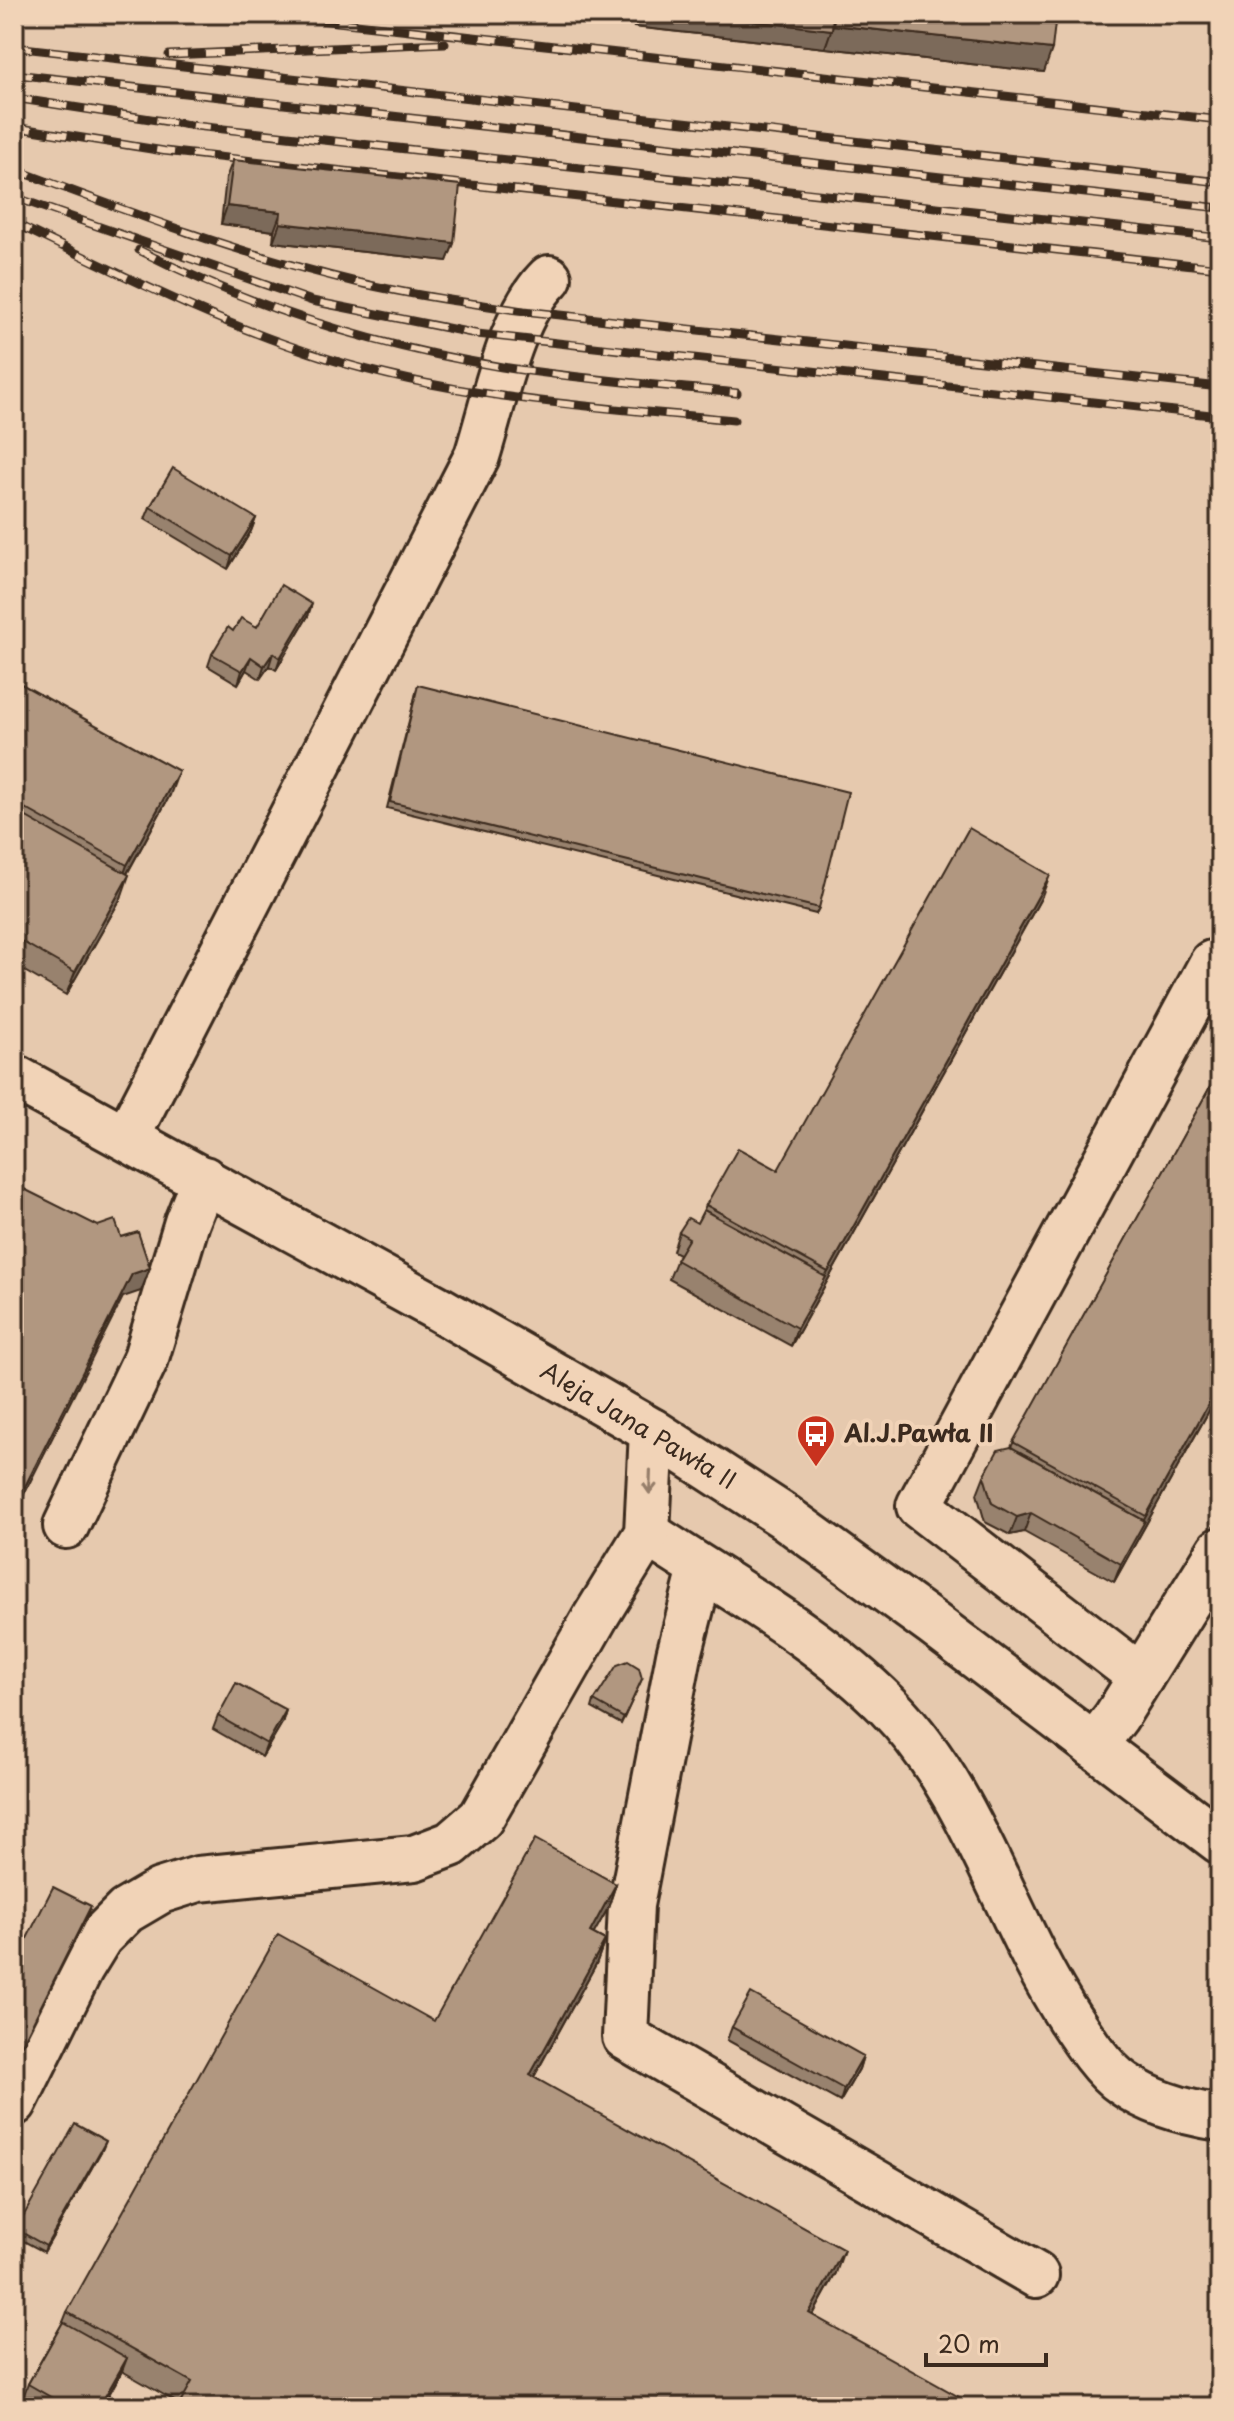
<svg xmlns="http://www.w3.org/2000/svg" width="1234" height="2421" viewBox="0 0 1234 2421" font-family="'Playpen Sans',sans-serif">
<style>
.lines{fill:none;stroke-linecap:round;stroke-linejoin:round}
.minor-casing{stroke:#3b2a1e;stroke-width:50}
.major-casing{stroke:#3b2a1e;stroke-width:50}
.minor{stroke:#f1d3b7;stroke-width:44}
.major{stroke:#f1d3b7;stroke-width:44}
.rail-casing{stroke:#3b2a1e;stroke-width:9}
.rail{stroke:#f1d3b7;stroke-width:6;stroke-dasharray:18;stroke-linecap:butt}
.wall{fill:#98826e;stroke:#3b2a1e;stroke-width:2}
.shaded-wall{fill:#7c6a5a;stroke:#3b2a1e;stroke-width:2}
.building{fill:#b19780;stroke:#3b2a1e;stroke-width:2}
.oneway{stroke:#967e6a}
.labels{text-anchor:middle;stroke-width:8;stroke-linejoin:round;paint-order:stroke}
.street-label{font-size:24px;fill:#3b2a1e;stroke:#f1d3b7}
.poi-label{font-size:24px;font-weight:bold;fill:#3b2a1e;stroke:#f1d3b7;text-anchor:start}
</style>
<rect width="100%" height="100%" fill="#e6c9ae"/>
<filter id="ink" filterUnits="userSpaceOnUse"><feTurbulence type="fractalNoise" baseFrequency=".0125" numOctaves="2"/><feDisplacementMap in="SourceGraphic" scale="16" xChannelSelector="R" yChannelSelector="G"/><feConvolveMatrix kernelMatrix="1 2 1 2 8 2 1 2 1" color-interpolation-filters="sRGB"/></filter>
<g filter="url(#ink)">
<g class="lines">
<g class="minor-casing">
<g id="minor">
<path d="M127,1137L477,456C494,403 510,316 549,278"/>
<path d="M66,1526L146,1358L187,1222L204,1179"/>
<path d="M647,1533C728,1587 819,1636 888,1706C974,1793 1004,1918 1070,2019C1083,2039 1103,2070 1124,2084C1151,2103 1188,2113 1220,2118"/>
<path d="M701,1569L679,1655L631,1905L625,2037L1036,2275"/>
<path d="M1141,1677L919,1506L1212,963"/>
<path d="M1094,1746L1116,1717L1220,1550"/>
<path d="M14,2103L81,1968L100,1937L126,1911L160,1891L198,1879L414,1858L451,1844L481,1818L596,1616L647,1533L652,1431"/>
</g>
</g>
<g class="major-casing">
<path id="major" d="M14,1077L439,1309L652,1431L785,1517L933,1624L1220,1841"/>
</g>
<use href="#minor" class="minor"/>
<use href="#major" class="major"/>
<g class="rail-casing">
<g id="rail">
<path d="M266,14L1220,120"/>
<path d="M14,47L1220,182"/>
<path d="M169,55L445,43"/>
<path d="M14,74L1220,208"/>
<path d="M14,98L196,126L1220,238"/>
<path d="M14,127L164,151L1220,268"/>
<path d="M14,169C126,211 239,254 356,282C411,295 468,303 524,311L1220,387"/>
<path d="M14,197L312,301L477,334L1220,416"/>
<path d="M14,223C116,272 218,324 326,358C457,399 598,407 734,420"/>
<path d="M139,250C253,308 375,346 502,367C579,379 659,385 737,393"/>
</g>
</g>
<use href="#rail" class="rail"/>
</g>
<g class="wall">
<path d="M635,14H1056L1044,72L634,27Z"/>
<path d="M233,160L454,243L447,261L273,242L274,231L221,224L226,178Z"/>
<path d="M150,507L256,518L251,531L228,569L145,519Z"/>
<path d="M308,616L276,670L269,666L260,679L246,670L238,684L208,666L212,654L233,631Z"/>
<path d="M14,680L170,795L127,874L121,898L66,995L14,965Z"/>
<path d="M418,685L819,908L816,914L387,808Z"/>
<path d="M1041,898L791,1346L669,1279L679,1254L673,1251L679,1232L697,1223L706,1205L778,1170Z"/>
<path d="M1220,1069V1391L1114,1582L1024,1532L1010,1535L985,1522L977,1494L984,1476L1011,1447Z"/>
<path d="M642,1679L621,1724L592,1708L594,1701Z"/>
<path d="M286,1710L282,1723L262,1757L213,1729L218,1716Z"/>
<path d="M616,1884L608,1908L593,1934L605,1940L596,1964L534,2077L836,2273L813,2315L180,2404L122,2371L102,2407H41L23,2397L28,2384L63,2322L67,2312L434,2021Z"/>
<path d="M732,2027L863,2056L859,2069L840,2102L727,2040Z"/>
<path d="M103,2148L44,2252L14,2236L16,2229Z"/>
</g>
<g class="shaded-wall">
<path d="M638,14H690L832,30L825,48L634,27Z"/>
<path d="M833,25L1052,49L1044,72L825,48Z"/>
<path d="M227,206L281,212L274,231L221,224Z"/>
<path d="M280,223L454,243L447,261L273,242Z"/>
<path d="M256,518L251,531L228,569L232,556Z"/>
<path d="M312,604L308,616L276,670L280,658Z"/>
<path d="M273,653L269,666L260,679L264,666Z"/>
<path d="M251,657L246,670L238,684L242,671Z"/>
<path d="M179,771L170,795L119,888L127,865Z"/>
<path d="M129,875L121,898L66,995L75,972Z"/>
<path d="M1050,875L1041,898L791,1346L797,1328L828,1272Z"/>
<path d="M150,1268L141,1291L123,1297L14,1514V1508L132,1274Z"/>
<path d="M1220,1383V1391L1114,1582L1121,1564L1146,1516Z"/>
<path d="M1031,1513L1024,1532L1010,1535L1017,1517Z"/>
<path d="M286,1710L282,1723L262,1757L267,1744Z"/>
<path d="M616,1884L608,1908L582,1955L590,1932Z"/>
<path d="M91,1906L89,1913L14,2061V2060Z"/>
<path d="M605,1940L596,1964L522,2098L530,2075Z"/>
<path d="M863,2056L859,2069L840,2102L844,2089Z"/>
<path d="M106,2141L103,2148L44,2252L46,2246Z"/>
<path d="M844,2250L836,2273L801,2336L809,2313Z"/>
<path d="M127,2358L122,2371L102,2407H99Z"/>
</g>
<g class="building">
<path d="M690,14H833L832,30Z"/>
<path d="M835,14H1056L1052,49L833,25Z"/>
<path d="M233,160L460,185L454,243L280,223L281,212L227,206Z"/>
<path d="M173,468L256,518L232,556L150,507Z"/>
<path d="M281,585L312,604L280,658L273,653L264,666L251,657L242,671L212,654L228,627L233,631L241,618L257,627Z"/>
<path d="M14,680L179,771L127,865L14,802Z"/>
<path d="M418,685L848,792L819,908L390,802Z"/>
<path d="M14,810L129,875L75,972L14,937Z"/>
<path d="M969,828L1050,875L828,1272L706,1205L738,1148L778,1170Z"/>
<path d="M1220,1069V1383L1146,1516L1013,1442Z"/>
<path d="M24,1189L98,1226L115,1220L121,1237L138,1232L150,1268L132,1274L14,1508V1209Z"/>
<path d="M704,1210L826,1277L797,1328L676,1260L689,1238L679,1232L688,1218L697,1223Z"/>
<path d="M1011,1447L1145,1521L1121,1564L1031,1513L1017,1517L992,1503L984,1476L998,1450Z"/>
<path d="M628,1661L639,1668L642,1679L624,1718L594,1701L617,1665Z"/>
<path d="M236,1683L286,1710L267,1744L218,1716Z"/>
<path d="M535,1839L616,1884L590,1932L605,1940L530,2075L844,2250L809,2313L977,2407H178L192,2382L67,2312L278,1934L434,2021Z"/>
<path d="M53,1887L91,1906L14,2060V1964Z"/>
<path d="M751,1993L863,2056L844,2089L732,2027Z"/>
<path d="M75,2124L106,2141L46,2246L16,2229Z"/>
<path d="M63,2322L127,2358L99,2407H68L28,2384Z"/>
</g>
<defs><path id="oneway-shaft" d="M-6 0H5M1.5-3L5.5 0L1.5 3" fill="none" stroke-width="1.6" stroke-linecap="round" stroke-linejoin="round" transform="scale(2)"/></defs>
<use class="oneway" href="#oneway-shaft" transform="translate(650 1482) rotate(92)"/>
</g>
<defs>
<g id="bus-pin" transform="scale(2)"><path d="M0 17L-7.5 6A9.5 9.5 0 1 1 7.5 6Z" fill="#c8321e" stroke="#f1d3b7"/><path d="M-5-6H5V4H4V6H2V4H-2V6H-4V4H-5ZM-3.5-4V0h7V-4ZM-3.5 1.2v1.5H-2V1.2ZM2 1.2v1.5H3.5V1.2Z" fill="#fff"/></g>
</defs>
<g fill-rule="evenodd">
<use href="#bus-pin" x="816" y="1434"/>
</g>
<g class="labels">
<g class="street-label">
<text transform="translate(638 1426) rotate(31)" y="8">Aleja Jana Pawła II</text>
</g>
<g class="poi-label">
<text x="844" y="1442">Al.J.Pawła II</text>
</g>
</g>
<rect width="1234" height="2421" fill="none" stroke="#f1d3b7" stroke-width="48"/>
<rect x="24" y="24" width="1186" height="2373" fill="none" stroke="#3b2a1e" stroke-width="3" filter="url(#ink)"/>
<path d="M926 2353v12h120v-12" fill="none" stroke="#3b2a1e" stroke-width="4"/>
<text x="938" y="2353" font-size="24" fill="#3b2a1e" stroke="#f1d3b7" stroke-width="6" paint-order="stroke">20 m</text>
</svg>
